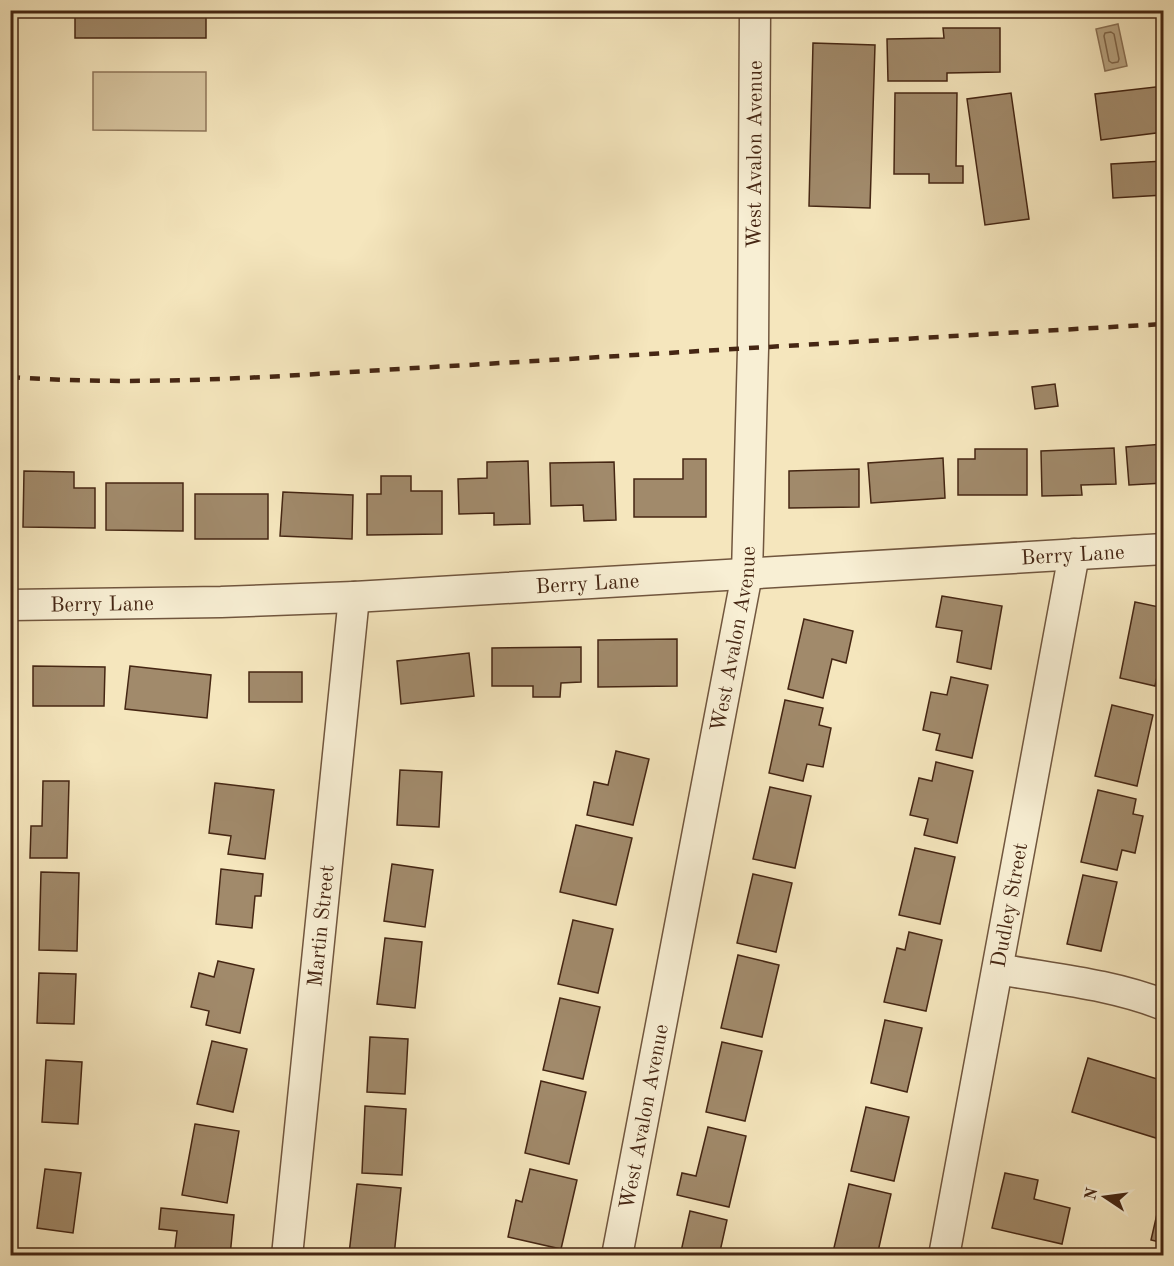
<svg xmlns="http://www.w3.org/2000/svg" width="1174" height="1266" viewBox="0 0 1174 1266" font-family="'Old Standard TT',serif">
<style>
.green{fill:#d7c5a0;stroke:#8e765a;stroke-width:1.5}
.water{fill:#b9a583;stroke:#8b7256;stroke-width:1.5}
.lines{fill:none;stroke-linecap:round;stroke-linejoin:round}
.shore{stroke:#7f664b;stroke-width:1.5}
.building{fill:#a18a6b;stroke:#452613;stroke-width:1.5}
.minor-casing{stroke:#71563e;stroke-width:33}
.minor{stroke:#f8efd4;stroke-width:30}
.rail{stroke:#452613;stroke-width:4.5;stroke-dasharray:10 10;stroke-linecap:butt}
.labels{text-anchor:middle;stroke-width:5;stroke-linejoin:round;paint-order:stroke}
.street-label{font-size:21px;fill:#452613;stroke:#f8efd4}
</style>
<rect width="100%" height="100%" fill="#f5e6bd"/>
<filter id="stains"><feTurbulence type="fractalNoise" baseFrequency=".00333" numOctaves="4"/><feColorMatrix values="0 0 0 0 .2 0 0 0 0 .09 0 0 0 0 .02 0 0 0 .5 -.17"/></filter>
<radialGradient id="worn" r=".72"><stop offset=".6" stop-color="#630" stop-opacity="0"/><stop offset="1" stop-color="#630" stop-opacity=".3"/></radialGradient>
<path class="green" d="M93,72H206V131L93,130Z"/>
<path class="water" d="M1118,24L1127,66L1105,71L1096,29Z"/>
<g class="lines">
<path class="shore" d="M1111,32L1114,34L1119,59L1118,62L1112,63L1109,61L1104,36L1105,33Z"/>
</g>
<g class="building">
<rect x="75" y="10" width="131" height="28"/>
<path d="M943,28H1000V72L947,73V81H888L887,39L944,38Z"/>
<path d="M813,43L875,45L870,208L809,206Z"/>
<path d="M1164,86V132L1101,140L1095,94Z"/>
<path d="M895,93H957L956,166H963V183H929V174H894Z"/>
<path d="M1011,93L1029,219L985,225L967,99Z"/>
<path d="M1164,161V195L1113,198L1111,164Z"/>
<path d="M1055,384L1058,406L1035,409L1032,387Z"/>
<path d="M1164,444V483L1129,485L1126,447Z"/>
<path d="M1114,448L1116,484L1081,485L1082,495L1042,496L1041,451Z"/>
<path d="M975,449H1027V495H958V459H975Z"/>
<path d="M943,458L945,498L871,503L868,463Z"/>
<path d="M683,459H706V517H634V479H683Z"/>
<path d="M528,461L530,524L494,525V513L459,514L458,479L487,478V462Z"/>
<path d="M614,462L616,520L584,521L583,505L551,506L550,463Z"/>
<path d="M859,469V507L789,508V471Z"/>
<path d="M24,471L74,472V488H95V528L23,527Z"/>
<path d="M381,476H411V491H442V534L367,535V494H381Z"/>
<path d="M106,483H183V531L106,530Z"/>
<path d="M283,492L353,495L352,539L280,536Z"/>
<rect x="195" y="494" width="73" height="45"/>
<path d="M942,596L1002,606L991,669L957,662L962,631L936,627Z"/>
<path d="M1135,602L1164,608V645L1155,686L1120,678Z"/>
<path d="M804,619L853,631L846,663L832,659L823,698L788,689Z"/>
<path d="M677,639V686L598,687V640Z"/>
<path d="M581,647V682L561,683L560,697H533V686H492V648Z"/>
<path d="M469,653L474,696L401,704L397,661Z"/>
<path d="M33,666L105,667L104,706H33Z"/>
<path d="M130,666L211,675L207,718L125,709Z"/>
<rect x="249" y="672" width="53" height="30"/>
<path d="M951,677L988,685L972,758L936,750L940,734L923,730L931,692L947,695Z"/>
<path d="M785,700L823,708L819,725L831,728L823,767L807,764L803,781L769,773Z"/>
<path d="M1112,705L1153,715L1137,786L1095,776Z"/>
<path d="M616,751L649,759L633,825L587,815L594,782L608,785Z"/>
<path d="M936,762L973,771L957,843L924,835L928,819L910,815L919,778L932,781Z"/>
<path d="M400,770L442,772L439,827L397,825Z"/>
<path d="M43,781H69L67,858H30L31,826H42Z"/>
<path d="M215,783L274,790L265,859L228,854L231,836L209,833Z"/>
<path d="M770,787L811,796L795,868L753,859Z"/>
<path d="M1098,790L1136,799L1133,814L1143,816L1135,853L1122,850L1117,870L1081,862Z"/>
<path d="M576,825L632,838L616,905L560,892Z"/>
<path d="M915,848L955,857L940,924L899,915Z"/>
<path d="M392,864L433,870L425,927L384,921Z"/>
<path d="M221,869L263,874L261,896H255L252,928L216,924Z"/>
<path d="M41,872L79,873L77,951L39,950Z"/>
<path d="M753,874L792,883L776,952L737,943Z"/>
<path d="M1083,875L1117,882L1101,951L1067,944Z"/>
<path d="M573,920L613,929L598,993L558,984Z"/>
<path d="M909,932L942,940L926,1011L884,1002L897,948L905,950Z"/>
<path d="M385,938L422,942L415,1008L377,1004Z"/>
<path d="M738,955L779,965L762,1037L721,1028Z"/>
<path d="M218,961L254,969L240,1033L206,1025L209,1011L191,1007L199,973L214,977Z"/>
<path d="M39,973L76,974L74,1024L37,1023Z"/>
<path d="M560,998L600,1007L583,1079L543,1070Z"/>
<path d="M885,1020L922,1028L907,1092L871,1083Z"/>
<path d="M370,1037L408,1039L405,1094L367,1092Z"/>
<path d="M212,1041L247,1049L233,1112L197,1104Z"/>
<path d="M722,1042L762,1051L745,1121L706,1112Z"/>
<path d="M1088,1058L1164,1081V1126L1159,1139L1072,1112Z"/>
<path d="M46,1060L82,1062L78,1124L42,1122Z"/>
<path d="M541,1081L586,1092L569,1164L525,1153Z"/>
<path d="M365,1106L406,1109L402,1175L362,1173Z"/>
<path d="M866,1107L909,1117L894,1181L851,1171Z"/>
<path d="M195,1124L239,1131L227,1203L182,1195Z"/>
<path d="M708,1127L746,1136L729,1207L677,1195L682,1173L696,1176Z"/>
<path d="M45,1169L81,1173L73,1233L37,1228Z"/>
<path d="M530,1169L577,1180L561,1249L508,1237L516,1200L522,1202Z"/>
<path d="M1005,1173L1038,1180L1034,1199L1070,1208L1062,1244L992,1228Z"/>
<path d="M357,1184L401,1188L394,1256L349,1254Z"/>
<path d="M849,1184L891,1194L877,1256H850L833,1252Z"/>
<path d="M1160,1201L1164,1202V1243L1151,1240Z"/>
<path d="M161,1208L234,1215L230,1256H174L177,1231L159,1229Z"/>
<path d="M690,1211L727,1220L719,1256H680Z"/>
</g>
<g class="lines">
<g class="minor-casing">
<g id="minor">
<path id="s1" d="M10,605L221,602L354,597L1164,549"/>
<path d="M998,969C1053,979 1111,984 1164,1005"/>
<path id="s2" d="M287,1256L354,597"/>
<path id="s3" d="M617,1256L747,574L753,349L755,10"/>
<path id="s4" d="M944,1256L1074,554"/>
</g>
</g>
<use href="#minor" class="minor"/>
<path class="rail" d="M10,377C163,388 316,373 468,365C700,351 932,337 1164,324"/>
</g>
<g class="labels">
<g class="street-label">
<text dy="7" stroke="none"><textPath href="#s3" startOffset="1114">West Avalon Avenue</textPath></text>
<text dy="7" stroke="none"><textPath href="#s1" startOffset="1064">Berry Lane</textPath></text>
<text dy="7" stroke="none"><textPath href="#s1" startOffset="578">Berry Lane</textPath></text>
<text dy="7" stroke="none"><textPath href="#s1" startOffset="92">Berry Lane</textPath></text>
<text dy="7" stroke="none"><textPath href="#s3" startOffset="628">West Avalon Avenue</textPath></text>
<text dy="7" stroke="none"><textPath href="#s4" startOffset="357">Dudley Street</textPath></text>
<text dy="7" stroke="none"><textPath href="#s2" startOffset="332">Martin Street</textPath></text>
<text dy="7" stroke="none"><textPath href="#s3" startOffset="142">West Avalon Avenue</textPath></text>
</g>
</g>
<rect width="1174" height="1266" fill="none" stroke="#f5e6bd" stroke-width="36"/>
<rect x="12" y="12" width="1150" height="1242" fill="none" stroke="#452613" stroke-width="3"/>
<rect x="18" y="18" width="1138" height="1230" fill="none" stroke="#452613" stroke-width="1.5"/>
<g transform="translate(1105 1197) rotate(283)" stroke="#f8efd4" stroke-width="4.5" paint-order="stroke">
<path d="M0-4.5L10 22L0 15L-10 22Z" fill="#452613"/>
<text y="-9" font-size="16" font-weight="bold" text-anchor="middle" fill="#452613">N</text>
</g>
<rect width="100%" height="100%" filter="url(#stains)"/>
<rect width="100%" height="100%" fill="url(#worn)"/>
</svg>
